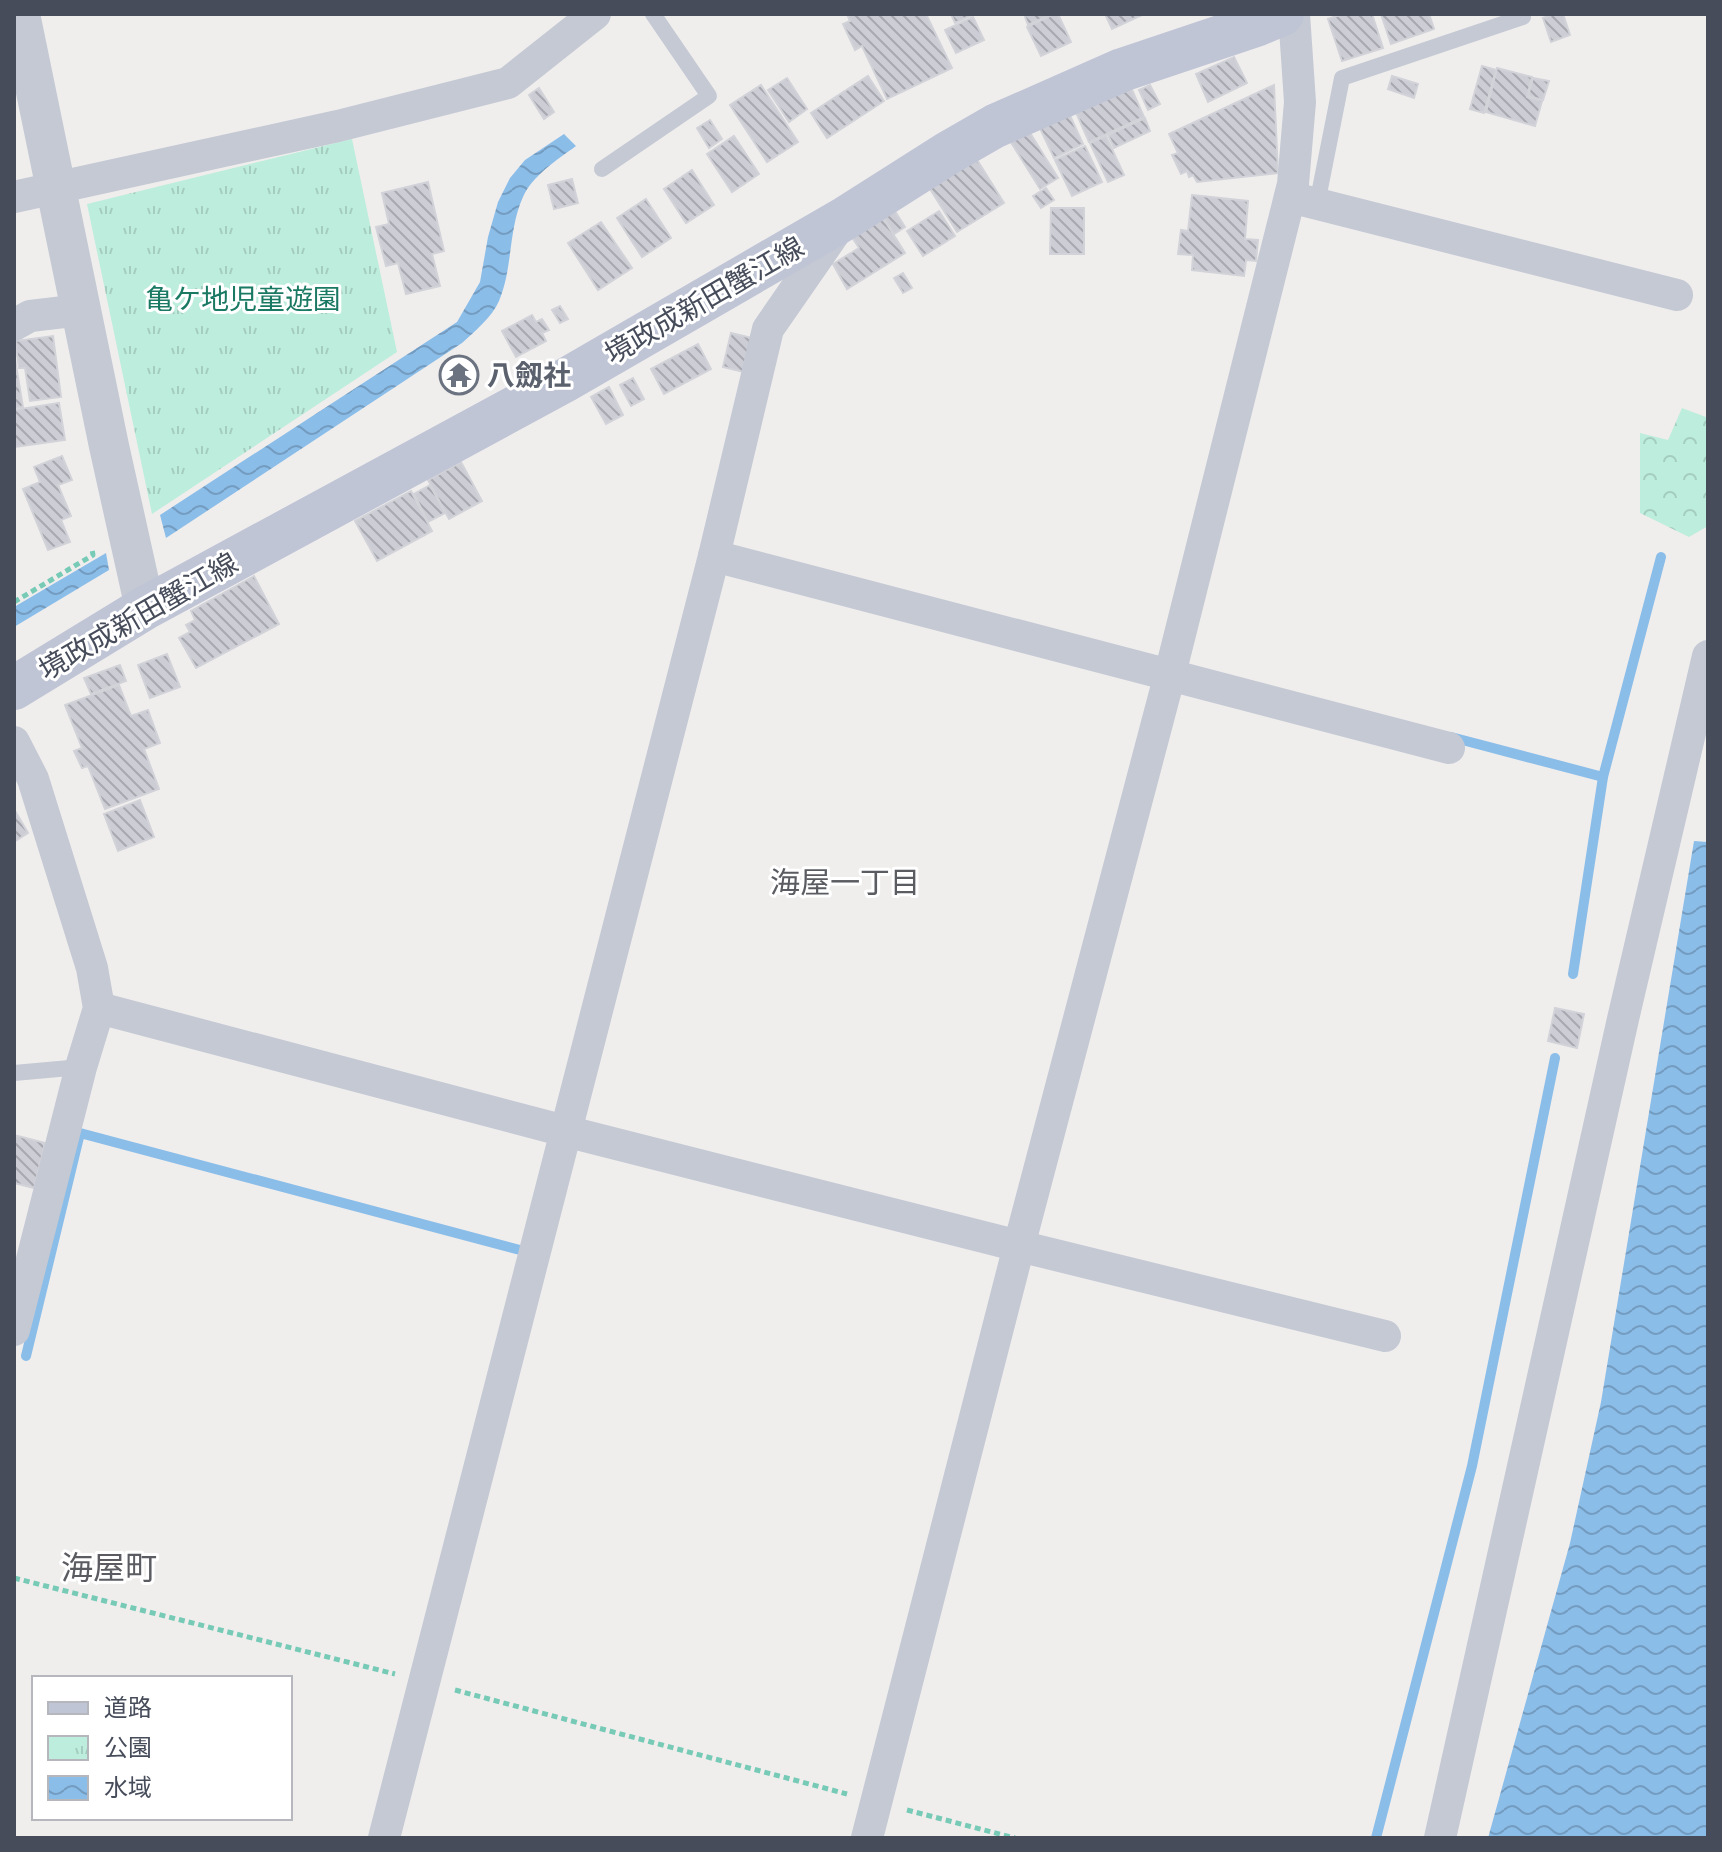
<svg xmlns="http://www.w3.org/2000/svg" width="1722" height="1852" viewBox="0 0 1722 1852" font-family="Overpass,'Noto Sans JP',sans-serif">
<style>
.forest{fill:url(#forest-crowns)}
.park{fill:url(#park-tufts)}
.water{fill:url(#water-waves)}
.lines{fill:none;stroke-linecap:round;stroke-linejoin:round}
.stream{stroke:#8bbde9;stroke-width:10}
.building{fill:url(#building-back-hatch);stroke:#d2d2d9;stroke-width:2}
.path{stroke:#76cab6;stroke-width:5;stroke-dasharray:6 4;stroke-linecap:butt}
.service{stroke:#c4c9d4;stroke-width:16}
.minor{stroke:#c4c9d4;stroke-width:32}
.tertiary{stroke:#c4c9d4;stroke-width:40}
.secondary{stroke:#c0c5d6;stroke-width:44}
.labels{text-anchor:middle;stroke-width:6;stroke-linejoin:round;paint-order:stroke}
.park-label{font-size:28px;fill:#1a7962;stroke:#fff}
.street-label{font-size:28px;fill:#464c5a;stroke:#fff}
.worship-label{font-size:28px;font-weight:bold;fill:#5b616d;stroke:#fff;text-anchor:start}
.neighbourhood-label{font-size:30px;fill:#5a5c62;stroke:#fff}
.quarter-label{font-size:32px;fill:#5a5c62;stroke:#fff}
</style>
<defs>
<pattern id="forest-crowns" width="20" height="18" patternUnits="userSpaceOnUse" patternTransform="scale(2)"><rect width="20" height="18" fill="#bdeddc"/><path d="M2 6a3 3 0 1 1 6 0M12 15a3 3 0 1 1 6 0" fill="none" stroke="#a4cdbf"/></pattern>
<pattern id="park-tufts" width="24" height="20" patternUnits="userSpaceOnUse" patternTransform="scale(2)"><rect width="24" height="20" fill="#bdeddc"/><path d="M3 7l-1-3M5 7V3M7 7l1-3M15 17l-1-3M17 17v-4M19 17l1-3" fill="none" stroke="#a4cdbf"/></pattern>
<pattern id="water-waves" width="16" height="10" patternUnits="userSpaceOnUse" patternTransform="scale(2)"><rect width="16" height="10" fill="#8bbde9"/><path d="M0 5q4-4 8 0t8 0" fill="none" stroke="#739cc0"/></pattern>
<pattern id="building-back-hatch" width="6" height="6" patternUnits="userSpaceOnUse" patternTransform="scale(2)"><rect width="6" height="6" fill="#cdced5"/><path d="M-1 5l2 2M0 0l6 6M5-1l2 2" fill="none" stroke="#a8a9b0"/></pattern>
</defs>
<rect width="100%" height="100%" fill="#f0eeed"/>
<path class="forest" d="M1682,408L1706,417L1708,412V526L1689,537L1640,513V433L1668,440Z"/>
<path class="park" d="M352,139L397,352L152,514L87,204Z"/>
<g class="water">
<path d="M564,134L576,146C557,160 533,175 523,197C508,230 513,268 499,301C492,317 475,331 462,343L166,538L160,515L457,322L480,282L488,237L498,202L510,178L525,160Z"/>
<path d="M106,553L109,570L14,627V607Z"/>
<path d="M1694,841L1708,842V1838H1488L1570,1543L1601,1402Z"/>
</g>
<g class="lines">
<g class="stream">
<path d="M1451,737L1603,777"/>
<path d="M1573,974L1603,777L1661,557"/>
<path d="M26,1356L80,1133L520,1250"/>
<path d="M1376,1838L1472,1466L1555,1058"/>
</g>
</g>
<g class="building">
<path d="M847,14H926L952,68L887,99L862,46L855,50L843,24L850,21Z"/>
<path d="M951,14H974L955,23Z"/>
<path d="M1024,14H1052L1028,25Z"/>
<path d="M1054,14H1058L1071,42L1041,56L1027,27Z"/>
<path d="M1105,14H1144L1112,29Z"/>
<path d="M1343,14H1372L1383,48L1342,61L1328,19Z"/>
<path d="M1381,14H1429L1434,29L1391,44Z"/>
<path d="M1555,14H1563L1570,35L1551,42L1543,18Z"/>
<path d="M973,17L984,40L956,53L945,30Z"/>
<path d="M1234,57L1247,83L1208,102L1196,74Z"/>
<path d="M1482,66L1496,70L1484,113L1470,109Z"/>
<path d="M1497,68L1532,77L1527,97L1542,101L1535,126L1486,112Z"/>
<path d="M868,76L884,101L827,138L811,113Z"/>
<path d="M1392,76L1418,84L1414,98L1388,89Z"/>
<path d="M787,78L807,109L789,122L768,90Z"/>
<path d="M1533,78L1549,81L1543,100L1528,96Z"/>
<path d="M1129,83L1144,117L1089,142L1074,108Z"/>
<path d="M761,85L798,142L767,162L730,105Z"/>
<path d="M1150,85L1160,104L1148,110L1139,90Z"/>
<path d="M1274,85L1278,173L1197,182L1193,175L1189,177L1187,171L1181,174L1172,155L1178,153L1169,134Z"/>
<path d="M539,88L554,112L544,119L529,95Z"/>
<path d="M1067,109L1083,144L1054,158L1037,122Z"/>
<path d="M1145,118L1150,131L1114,148L1108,135Z"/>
<path d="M710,120L722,139L709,148L697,128Z"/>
<path d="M1027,128L1058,178L1040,189L1009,139Z"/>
<path d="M734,136L759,174L732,192L707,154Z"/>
<path d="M1106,136L1124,175L1108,182L1090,143Z"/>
<path d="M1085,146L1102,182L1072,196L1055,160Z"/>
<path d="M974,155L1004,203L957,232L927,184Z"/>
<path d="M692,170L714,205L686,223L664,189Z"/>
<path d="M572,179L578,203L554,209L548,185Z"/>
<path d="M428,182L444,251L432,254L440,286L406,294L398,263L386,266L376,227L389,224L382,193Z"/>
<path d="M1046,188L1054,200L1041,208L1033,196Z"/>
<path d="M1192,195L1248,201L1245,239L1258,240L1256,261L1246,260L1244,276L1192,270L1193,255L1178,254L1181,230L1188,231Z"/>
<path d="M646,199L671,238L642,257L617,218Z"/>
<path d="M893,208L905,227L894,234L882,215Z"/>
<path d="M1051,208H1084V254H1050Z"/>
<path d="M939,211L955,236L923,256L907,231Z"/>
<path d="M883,218L905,253L847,289L833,264L859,248L852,237Z"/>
<path d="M601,222L632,268L598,290L568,243Z"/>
<path d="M903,273L912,288L903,293L894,278Z"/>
<path d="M560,306L568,319L560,323L552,310Z"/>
<path d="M532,315L536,322L542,319L549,330L542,333L546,341L516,357L502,331Z"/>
<path d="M731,333L752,338L744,372L723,367Z"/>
<path d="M53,336L61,397L30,401L25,368H19L15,341Z"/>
<path d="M698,344L711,369L664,394L651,369Z"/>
<path d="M14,353L23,407L14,408Z"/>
<path d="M633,378L644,399L631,406L620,385Z"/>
<path d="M609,387L623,415L606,424L591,397Z"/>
<path d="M59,403L65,440L14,447V410Z"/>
<path d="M62,456L72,480L58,485L71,516L61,520L70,542L48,550L23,489L40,482L34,467Z"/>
<path d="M461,462L482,501L449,519L428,480Z"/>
<path d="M430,485L445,513L428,522L414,494Z"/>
<path d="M411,491L432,531L377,561L355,521Z"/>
<path d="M254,576L279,624L196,668L179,638L190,632L186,625L195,620L191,611Z"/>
<path d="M167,654L180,687L150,698L138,665Z"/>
<path d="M120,665L126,681L91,694L84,678Z"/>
<path d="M119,685L131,716L148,710L160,743L144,749L159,789L105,809L88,766L82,768L74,751L82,748L65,705Z"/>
<path d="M140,800L154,837L118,851L104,814Z"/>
<path d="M14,809L28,833L14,842Z"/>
<path d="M1555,1008L1584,1014L1577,1048L1548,1041Z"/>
<path d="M14,1135L45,1143L34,1188L14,1183Z"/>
</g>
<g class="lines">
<g class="path">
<path d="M14,602L93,555L92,549"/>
<path d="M14,1578L395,1674"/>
<path d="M455,1690L847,1794"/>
<path d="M907,1810L1015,1838"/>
</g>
<g class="service">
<path d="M602,169L709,96L653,14"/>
<path d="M1317,204L1342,78L1523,17"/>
<path d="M14,1073L81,1067"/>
</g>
<g class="minor">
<path d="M14,197L338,126L508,83L595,14"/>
<path d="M1290,197L1677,295"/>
<path d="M14,325L30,316L81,310"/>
<path d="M714,556L1449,748"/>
<path d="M14,742L33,779L92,968L99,1008L81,1067L14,1330"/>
<path d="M99,1008L565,1131L1019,1246L1385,1336"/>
<path d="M384,1838L714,556L768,329L840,225"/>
<path d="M867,1838L1019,1246L1170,674L1293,184L1300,102L1294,14"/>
<path d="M1440,1838L1623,1019L1708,656"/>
</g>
<path class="tertiary" d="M20,14L109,446L145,608"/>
<path class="secondary" d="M14,688L145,608L564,381L844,219L948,153L995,126L1122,70L1256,25L1282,14"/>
</g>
<defs>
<g id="temple-ring" transform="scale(2)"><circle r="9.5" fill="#fff" stroke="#6b7280" stroke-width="1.5"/><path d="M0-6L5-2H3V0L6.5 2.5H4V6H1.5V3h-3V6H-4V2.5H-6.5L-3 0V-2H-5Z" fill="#6b7280"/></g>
</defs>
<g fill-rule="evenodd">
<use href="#temple-ring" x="459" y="375"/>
</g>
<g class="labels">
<g class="park-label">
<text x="243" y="309">亀ケ地児童遊園</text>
</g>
<g class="street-label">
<text transform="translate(704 300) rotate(-30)" y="10">境政成新田蟹江線</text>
<text transform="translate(138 616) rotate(-30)" y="10">境政成新田蟹江線</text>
</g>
<g class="worship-label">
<text x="487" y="385">八劔社</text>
</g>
<g class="neighbourhood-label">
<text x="845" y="893">海屋一丁目</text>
</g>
<g class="quarter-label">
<text x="109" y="1579">海屋町</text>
</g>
</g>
<rect width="1722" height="1852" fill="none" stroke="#464c5a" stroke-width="32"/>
<rect x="32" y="1676" width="260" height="144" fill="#ffffff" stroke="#b5b7bd" stroke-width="2"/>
<rect x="48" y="1702" width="40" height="12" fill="#c0c5d6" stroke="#b5b7bd" stroke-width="2"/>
<text x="104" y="1716" font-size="24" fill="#464c5a">道路</text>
<rect x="48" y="1736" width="40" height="24" fill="url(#park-tufts)" stroke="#b5b7bd" stroke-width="2"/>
<text x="104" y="1756" font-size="24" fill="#464c5a">公園</text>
<rect x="48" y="1776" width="40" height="24" fill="url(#water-waves)" stroke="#b5b7bd" stroke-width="2"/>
<text x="104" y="1796" font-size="24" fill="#464c5a">水域</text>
</svg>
